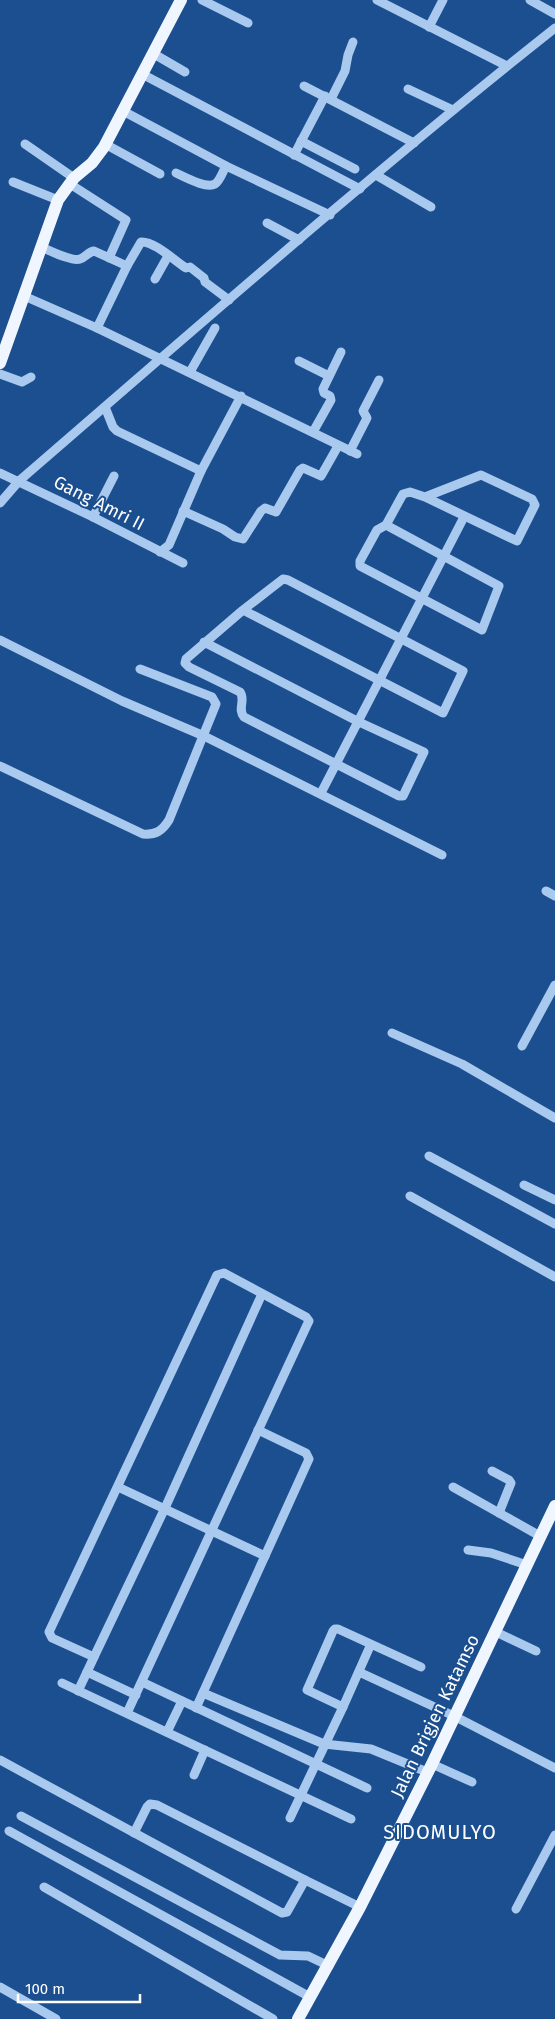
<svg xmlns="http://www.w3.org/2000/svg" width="555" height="2019" viewBox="0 0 555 2019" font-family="'Fira Sans',sans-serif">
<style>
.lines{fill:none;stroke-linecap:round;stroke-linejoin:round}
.minor{stroke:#a9c9ee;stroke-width:9}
.major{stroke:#f0f6ff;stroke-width:12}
.labels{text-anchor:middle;stroke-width:4;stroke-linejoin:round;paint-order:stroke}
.street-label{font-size:18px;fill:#fff;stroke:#1b4f8f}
.quarter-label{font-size:20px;letter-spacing:1px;fill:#fff;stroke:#1b4f8f}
</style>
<rect width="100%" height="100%" fill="#1b4f8f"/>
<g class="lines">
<g class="minor">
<path d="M202,0L248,23"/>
<path d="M377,0L507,66"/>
<path d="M530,0L555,14"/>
<path d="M429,27L443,0"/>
<path d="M154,54L185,72"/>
<path d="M142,74L360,189"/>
<path d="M304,86L414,143"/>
<path d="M408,89L453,110"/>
<path d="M331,99L345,71L348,55L353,42"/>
<path d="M123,111L226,166L330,215"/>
<path d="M301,141L355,169"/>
<path d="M25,144L74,178"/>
<path d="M105,144L160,174"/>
<path d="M294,155L325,96"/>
<path d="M176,173C185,177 206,189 215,184C220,181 223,171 226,166"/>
<path d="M376,175L431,207"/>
<path d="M13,182L58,200"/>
<path d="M70,184L126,220L109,258"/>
<path d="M267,223L299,240"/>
<path d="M41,247C49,250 72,262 80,259C86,257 88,252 94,251L127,266"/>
<path d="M155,279L168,256"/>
<path d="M24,296L97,328L357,454"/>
<path d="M97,328L127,266L141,242C154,241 175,261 186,268L190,267L204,278L205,282L229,300"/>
<path d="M299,361L329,376"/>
<path d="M190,372L215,328"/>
<path d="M0,374L22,382L31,377"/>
<path d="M105,407L113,427L117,431L201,471"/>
<path d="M313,432L331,400L330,396L324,393L323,389L341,352"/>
<path d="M350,451L367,418L363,411L379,380"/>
<path d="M0,473L93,517L183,563"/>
<path d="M0,503L19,481C196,328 372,173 555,28"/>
<path d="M183,511L223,529L235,537L243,539L261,511L265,508L276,512L300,470L303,468L321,476L338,446"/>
<path d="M93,517L114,476"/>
<path d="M386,525L377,530L360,561V566L482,630L499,586L386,525L403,494L410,492L425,497L517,541L535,505L532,499L481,475L425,497"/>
<path d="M160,552L169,545L201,471L241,396"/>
<path d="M0,640L122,701L204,736L442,855"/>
<path d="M204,642L359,722L424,752L403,796H399L244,717C237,709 246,700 240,692L189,667L185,663L186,659L243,610L283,579L288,580L463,671L443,713L243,610"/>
<path d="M0,766L143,834C156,835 162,831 169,820L216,704L212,697L140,669"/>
<path d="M321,793L464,517"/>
<path d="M546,891L555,896"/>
<path d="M392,1033L462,1064L555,1118"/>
<path d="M522,1046L555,985"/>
<path d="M429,1156L555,1224"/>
<path d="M524,1185L555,1200"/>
<path d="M410,1196L555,1277"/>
<path d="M492,1471L509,1480L511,1483L499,1513"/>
<path d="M118,1487L265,1556"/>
<path d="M453,1487L540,1536"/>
<path d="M468,1550L491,1553L527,1565"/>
<path d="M496,1632L536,1651"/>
<path d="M371,1644L343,1707L307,1690L333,1631L335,1629H338L421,1667"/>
<path d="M94,1657L165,1508L262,1294"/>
<path d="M359,1672L454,1716L555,1768"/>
<path d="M142,1682L367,1788"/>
<path d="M62,1683L351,1819"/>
<path d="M78,1691L87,1672"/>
<path d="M203,1693L324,1744L371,1749L427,1772"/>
<path d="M196,1708L309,1459L306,1453L258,1430"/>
<path d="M127,1713L307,1325L309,1321L306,1317L224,1273L217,1275L49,1632L52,1638L94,1657L87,1672L136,1695"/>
<path d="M167,1732L182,1701"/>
<path d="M0,1760L282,1913L287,1912L305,1880L360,1907"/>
<path d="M432,1764L472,1782"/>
<path d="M194,1775L205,1750"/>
<path d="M21,1816L280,1955L308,1956L329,1966"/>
<path d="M290,1818L343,1707"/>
<path d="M9,1831L310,1997"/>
<path d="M134,1833L147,1807L150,1804L157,1805L305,1880"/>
<path d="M44,1887L273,2019"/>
<path d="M516,1909L555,1835"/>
<path d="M0,1987L56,2019"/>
</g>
<g class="major">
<path d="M0,363L58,200L74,178L92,163L104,147L181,0"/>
<path d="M298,2019L360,1907L432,1764L555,1506"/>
</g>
</g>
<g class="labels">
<g class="street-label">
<text transform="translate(99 503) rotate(27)" y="6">Gang Amri II</text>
<text transform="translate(435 1716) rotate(-64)" y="6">Jalan Brigjen Katamso</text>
</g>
<g class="quarter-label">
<text x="440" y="1839">SIDOMULYO</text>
</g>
</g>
<path d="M18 1994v8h122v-8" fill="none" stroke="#ffffff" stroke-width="2.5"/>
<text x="25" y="1994" font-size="15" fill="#ffffff" stroke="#1b4f8f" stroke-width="4" paint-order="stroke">100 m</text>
</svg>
